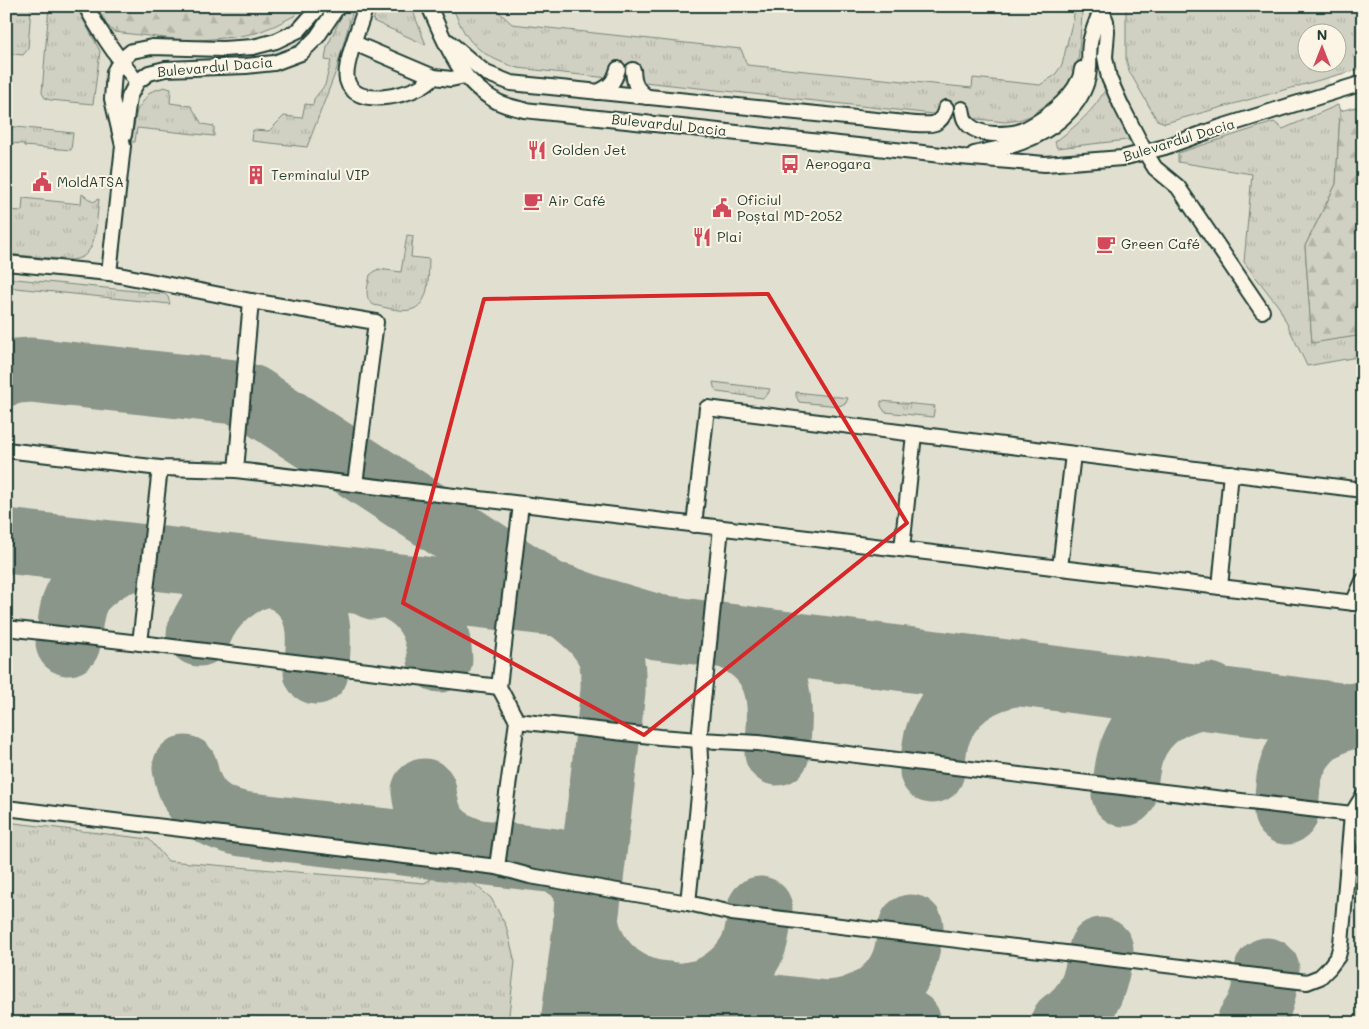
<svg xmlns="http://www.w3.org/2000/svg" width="1369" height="1029" viewBox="0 0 1369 1029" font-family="Mali,sans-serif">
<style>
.built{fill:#e1dfd0}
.grass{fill:url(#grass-tufts);stroke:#78877b;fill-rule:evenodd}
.forest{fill:url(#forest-firs);stroke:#78877b}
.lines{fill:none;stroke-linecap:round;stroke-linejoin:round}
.taxiway{stroke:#899689;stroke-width:65}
.service-casing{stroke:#1f3d34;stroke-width:18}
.service{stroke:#fcf5e5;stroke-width:14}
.marked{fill:none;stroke:#d62828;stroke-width:4;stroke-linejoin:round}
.labels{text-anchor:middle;stroke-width:4;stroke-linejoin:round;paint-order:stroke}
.street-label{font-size:14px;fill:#1f3d34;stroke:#fcf5e5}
.poi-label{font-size:14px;fill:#1f3d34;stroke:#fcf5e5;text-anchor:start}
</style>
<defs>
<pattern id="grass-tufts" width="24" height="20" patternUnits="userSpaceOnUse" patternTransform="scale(1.25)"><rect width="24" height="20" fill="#d0d1c2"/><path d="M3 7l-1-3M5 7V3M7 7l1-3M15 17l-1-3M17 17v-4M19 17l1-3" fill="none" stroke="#b2b4a7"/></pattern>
<pattern id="forest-firs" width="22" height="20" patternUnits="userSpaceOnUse" patternTransform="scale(1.25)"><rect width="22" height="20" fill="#d0d1c2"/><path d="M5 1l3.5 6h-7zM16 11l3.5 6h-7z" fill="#b2b4a7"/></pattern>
</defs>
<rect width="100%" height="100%" fill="#f3eede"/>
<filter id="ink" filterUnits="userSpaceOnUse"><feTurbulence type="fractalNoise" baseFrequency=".02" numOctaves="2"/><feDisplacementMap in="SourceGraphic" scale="10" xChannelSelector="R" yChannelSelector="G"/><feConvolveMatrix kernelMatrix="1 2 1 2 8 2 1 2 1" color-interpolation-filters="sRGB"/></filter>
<g filter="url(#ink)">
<path class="built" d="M6,6H95L103,21L191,41L234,37L256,33L274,26L294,16L303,6H1126V59L1129,71L1165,123L1328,78L1340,111L1312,343L1363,335V1023H6Z"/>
<g class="grass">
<path d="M6,6H31L28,49L23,55L6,53Z"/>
<path d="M49,6H76L100,51L93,104L50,100L45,98L42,93Z"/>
<path d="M346,6H354L336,71L307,147L252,141L253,130L269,131L284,116L302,118L305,104L313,105L314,99L325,85L331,61L325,60L327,47Z"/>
<path d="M377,6H411L426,45L373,21Z"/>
<path d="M452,6H498L500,13L512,24L741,49L747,65L972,88L973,78L1040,85L1054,76L1062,65L1076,6H1080L1082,15L1077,74L1068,87L1054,99L1030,116L1019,120L1005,122L518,68C498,62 478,53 466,35C460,26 456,15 452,6Z"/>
<path d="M1126,6H1363V68L1165,123L1157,120L1129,71L1126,59ZM1306,32H1336V62H1306Z"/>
<path d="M1111,79L1136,139L1057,148L1055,142C1080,123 1097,108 1111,79Z"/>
<path d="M164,87L171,89L170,103L191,106L202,124L214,126V136L137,128L135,142H131L137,110L150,92Z"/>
<path d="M1338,105L1340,111L1336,184L1305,246L1312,342L1363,335V356L1307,366L1279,307L1244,262L1252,174L1178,162V153L1274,122L1283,129Z"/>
<path d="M6,126L73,133L71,150L24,146V144L6,143Z"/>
<path d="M82,194L93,202L99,199C97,213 97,243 87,253C83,258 77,259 72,260L6,254V210L22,211L23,198L81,204Z"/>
<path d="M407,235L413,236L411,257L429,259C428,275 431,306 410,310C400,312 384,307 374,305C363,299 368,286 370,275L378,269L401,272Z"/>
<path d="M6,278L165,294L168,297L170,304L6,287Z"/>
<path d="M713,382L770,389L768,394L763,398L717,392L714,387Z"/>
<path d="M796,392L848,398L846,403L839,406L799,402L796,396Z"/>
<path d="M881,401L935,406L933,417L885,412L881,406Z"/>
<path d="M6,822L149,839L168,861L424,883L449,869L460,872L491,898L506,926L515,962L508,1023H6Z"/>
</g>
<g class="forest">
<path d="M95,6H303L294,16L274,26L256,33L234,37L191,41L114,32L103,21Z"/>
<path d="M1363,105V335L1312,343L1305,246L1336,184L1340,111Z"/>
</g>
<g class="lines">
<g class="taxiway">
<path d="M6,374L17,371L31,370L235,392L250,397L532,582C558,601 595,622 609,652C614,664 613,679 613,691L588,905L573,1023"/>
<path d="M6,541L556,604"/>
<path d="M373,587C377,586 384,584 388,585C394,586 400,591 406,594C430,609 439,633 440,660"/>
<path d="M560,596L593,608L657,627L1363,718"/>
<path d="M199,634C211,601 239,580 272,572C282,578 293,583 301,591C323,614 319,644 316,672"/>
<path d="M731,637C784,663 782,702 777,753"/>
<path d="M68,643C70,628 70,611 77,597C83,584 105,568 118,563C127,559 136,558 145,557"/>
<path d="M185,768C191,802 208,817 242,824L556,861C567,867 581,874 585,886C589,897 585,910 586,921C592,958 616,982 651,992"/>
<path d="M932,771C933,761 934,750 936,740C947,700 980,678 1020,673"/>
<path d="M424,791C428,825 440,840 473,851"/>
<path d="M1124,794C1126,779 1127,762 1133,748C1146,715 1175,700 1209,695"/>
<path d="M1286,812C1287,800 1287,786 1290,774C1299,738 1327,719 1362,714"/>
<path d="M683,996C689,994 695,993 702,992C724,985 746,966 754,944C758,933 759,921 760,909"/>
<path d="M609,1003C623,995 635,993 651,992L909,1023"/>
<path d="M829,1013C861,1011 893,993 904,961C908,950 909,939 911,927"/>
<path d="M1063,1023C1091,1004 1096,982 1101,950"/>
<path d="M1249,1023C1262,1007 1265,989 1267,970"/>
</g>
<g class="service-casing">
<g id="service">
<path d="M86,6C100,34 118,58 137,82"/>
<path d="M366,6C361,23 343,65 347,80C354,109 408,96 425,84C428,82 431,79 434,77"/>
<path d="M429,6C446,44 459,82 498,102C506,106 516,108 524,110L960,157L1045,164L1122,158L1165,147L1221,127L1363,83"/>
<path d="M1100,6L1106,21L1107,32L1105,57L1109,78L1121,105L1145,152L1155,168L1178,187L1262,311"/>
<path d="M449,42L471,61L486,73L511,83L915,124C932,125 941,126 946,108"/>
<path d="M354,43L434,77L451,79L465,76"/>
<path d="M633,70C634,84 636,89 647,97"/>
<path d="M598,92C611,86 614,82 618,69"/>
<path d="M962,109C963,112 963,117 965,120C970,130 985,134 995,134C1003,134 1011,134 1018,132C1039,124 1070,101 1079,80C1081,77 1081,73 1082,69"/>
<path d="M124,135L129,97L137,82L149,73L165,69L246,66L274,63L301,53L317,37L338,6"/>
<path d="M974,154C990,150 1007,148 1022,142C1050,131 1078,111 1087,81C1091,69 1088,56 1090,43C1092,31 1098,19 1102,7"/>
<path d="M6,263L109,273L251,301L376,322L355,484"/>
<path d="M109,273L123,146L112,99L114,72L120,61L132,51L152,47L223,49L253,47L276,41L299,30L320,6"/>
<path d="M6,450L160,468L236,470L1363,604"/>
<path d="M236,470L251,301"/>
<path d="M694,525L707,408L1363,490"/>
<path d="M902,549L914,434"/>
<path d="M1060,568L1073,454"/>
<path d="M1220,587L1231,473"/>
<path d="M1353,603L1363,581"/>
<path d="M6,628L140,643L499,687"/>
<path d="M140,643L160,468"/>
<path d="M517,721L660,737L699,740L721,528"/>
<path d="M6,808L497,867L530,876L688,903L732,913L1307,982L1320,977L1329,968L1338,956L1341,944L1352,814L1363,796"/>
<path d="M497,867L517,721L499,687L521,504"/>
<path d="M688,903L701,776L699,740L758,743L1028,776L1352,814"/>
</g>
</g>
<use href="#service" class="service"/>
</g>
</g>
<path class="marked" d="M768,294L907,523L644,735L403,603L484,299Z"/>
<defs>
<g id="restaurant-bare" transform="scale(1.5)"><path d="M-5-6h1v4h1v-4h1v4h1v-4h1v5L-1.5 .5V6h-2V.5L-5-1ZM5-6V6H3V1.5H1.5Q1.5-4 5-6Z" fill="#d1495b" stroke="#fcf5e5" stroke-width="2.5" paint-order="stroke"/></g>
<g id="bus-bare" transform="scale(1.5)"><path d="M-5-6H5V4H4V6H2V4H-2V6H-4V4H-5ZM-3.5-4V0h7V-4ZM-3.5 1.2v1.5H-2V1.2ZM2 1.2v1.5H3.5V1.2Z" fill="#d1495b" stroke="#fcf5e5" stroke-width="2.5" paint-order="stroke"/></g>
<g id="building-bare" transform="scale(1.5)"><path d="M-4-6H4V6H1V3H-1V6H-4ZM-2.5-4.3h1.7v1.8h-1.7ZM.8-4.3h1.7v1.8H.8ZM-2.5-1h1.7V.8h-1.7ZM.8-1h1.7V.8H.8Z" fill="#d1495b" stroke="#fcf5e5" stroke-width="2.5" paint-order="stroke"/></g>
<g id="civic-bare" transform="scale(1.5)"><path d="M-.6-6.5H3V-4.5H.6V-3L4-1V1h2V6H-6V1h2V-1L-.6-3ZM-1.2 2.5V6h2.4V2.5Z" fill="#d1495b" stroke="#fcf5e5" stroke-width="2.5" paint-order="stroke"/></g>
<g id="cafe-bare" transform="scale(1.5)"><path d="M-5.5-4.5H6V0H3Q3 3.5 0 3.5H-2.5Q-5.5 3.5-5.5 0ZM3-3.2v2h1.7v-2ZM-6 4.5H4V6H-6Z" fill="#d1495b" stroke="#fcf5e5" stroke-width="2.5" paint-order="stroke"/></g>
</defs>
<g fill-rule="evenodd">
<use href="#restaurant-bare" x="537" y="150"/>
<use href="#bus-bare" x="790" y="164"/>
<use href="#building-bare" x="256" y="175"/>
<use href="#civic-bare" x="42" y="182"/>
<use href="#cafe-bare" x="533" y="201"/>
<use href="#civic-bare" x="722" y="208"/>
<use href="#restaurant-bare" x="702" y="237"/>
<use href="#cafe-bare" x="1106" y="244"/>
</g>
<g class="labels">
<g class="street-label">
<text transform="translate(215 67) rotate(-5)" y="5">Bulevardul Dacia</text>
<text transform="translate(669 125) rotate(6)" y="5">Bulevardul Dacia</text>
<text transform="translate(1179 140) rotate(-17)" y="5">Bulevardul Dacia</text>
</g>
<g class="poi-label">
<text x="552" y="155">Golden Jet</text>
<text x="805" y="169">Aerogara</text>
<text x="271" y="180">Terminalul VIP</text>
<text x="57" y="187">MoldATSA</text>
<text x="737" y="205">Oficiul<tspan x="737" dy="16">Poștal MD-2052</tspan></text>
<text x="548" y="206">Air Café</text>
<text x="717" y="242">Plai</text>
<text x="1121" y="249">Green Café</text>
</g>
</g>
<rect width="1369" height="1029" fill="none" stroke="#fcf5e5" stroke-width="25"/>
<rect x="12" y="12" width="1344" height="1004" fill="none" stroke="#1f3d34" stroke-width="2" filter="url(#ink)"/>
<g transform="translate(1322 48)"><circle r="24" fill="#fcf5e5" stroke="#a4ab9e"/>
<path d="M0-4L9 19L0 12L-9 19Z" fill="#d1495b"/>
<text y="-8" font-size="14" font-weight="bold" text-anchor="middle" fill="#1f3d34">N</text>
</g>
</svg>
